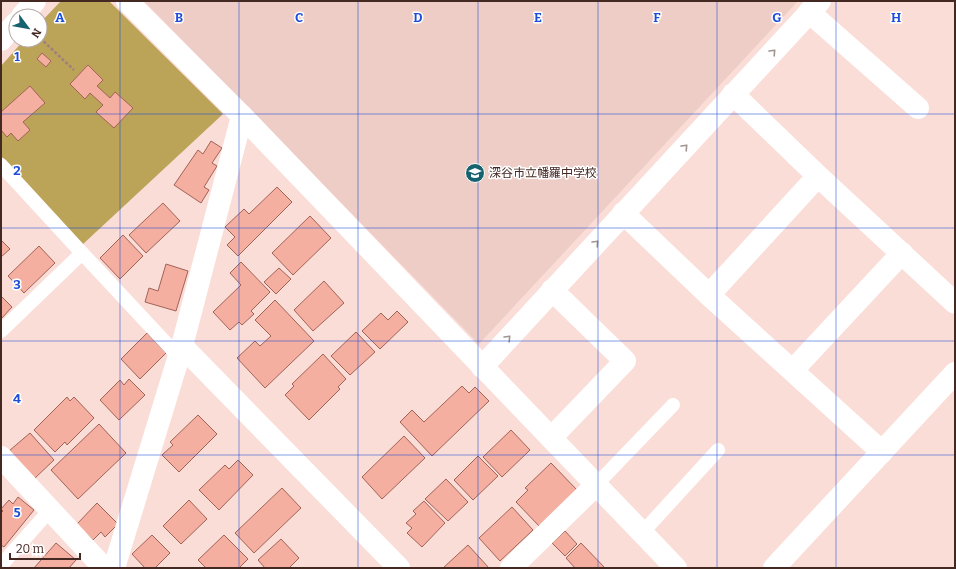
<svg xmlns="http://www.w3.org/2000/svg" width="956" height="569" viewBox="0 0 956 569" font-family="Bitter,'Noto Sans JP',serif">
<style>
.built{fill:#edcdc6}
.forest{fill:#bba358}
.building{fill:#f4afa1;stroke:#a26357}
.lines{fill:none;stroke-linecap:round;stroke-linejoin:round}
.path{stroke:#9e817b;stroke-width:2.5;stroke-dasharray:3 2;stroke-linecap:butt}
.lane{stroke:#fff;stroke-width:14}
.street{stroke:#fff;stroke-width:22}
.secondary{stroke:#fff;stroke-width:22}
.oneway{stroke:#a29491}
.grid{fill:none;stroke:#1d4ed8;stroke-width:1;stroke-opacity:0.55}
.labels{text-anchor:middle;stroke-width:3;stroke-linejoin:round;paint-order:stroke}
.poi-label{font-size:12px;fill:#442923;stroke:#fff;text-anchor:start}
.grid-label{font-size:13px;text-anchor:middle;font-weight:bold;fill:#1d4ed8;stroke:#fff;stroke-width:3;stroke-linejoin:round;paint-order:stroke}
</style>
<rect width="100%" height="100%" fill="#fbddd7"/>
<path class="built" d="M144,1H798L479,344Z"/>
<path class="forest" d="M61,1H109L223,114L82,245L1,156V66L24,40H40V23Z"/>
<g class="building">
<path d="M42,53L51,61L46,67L37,59Z"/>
<path d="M88,65L103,80L97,86L110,98L115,92L133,108L114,128L96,112L103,105L90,93L85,99L70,84Z"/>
<path d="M30,86L45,103L23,122L30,130L18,141L11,133L7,137L1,130V112Z"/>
<path d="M211,141L222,148L212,163L217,166L204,187L209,190L201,203L174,185L198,150L203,154Z"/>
<path d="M277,187L292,202L238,256L227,245L235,237L225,227L244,209L249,214Z"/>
<path d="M163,203L180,221L146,253L129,235Z"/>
<path d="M310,216L331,238L293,275L272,253Z"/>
<path d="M123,235L143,256L120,279L100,258Z"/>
<path d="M1,240L10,249L1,257Z"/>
<path d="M39,246L55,263L24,293L8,276Z"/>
<path d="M241,262L270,292L251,311L254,314L242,325L239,322L230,330L213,312L241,285L230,273Z"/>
<path d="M166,264L188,271L176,311L145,302L149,288L158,291Z"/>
<path d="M279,268L291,279L276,294L264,282Z"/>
<path d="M324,281L344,303L313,331L294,310Z"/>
<path d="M1,296L12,307L1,319Z"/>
<path d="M275,300L314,341L265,388L237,358L255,341L260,346L271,336L255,320Z"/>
<path d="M397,311L408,322L380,349L362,331L381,313L388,320Z"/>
<path d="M356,332L375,352L350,375L331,356Z"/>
<path d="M147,333L166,353L140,379L121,359Z"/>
<path d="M323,354L346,379L338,387L340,389L309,420L285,395L294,386L292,384Z"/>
<path d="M129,379L145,395L119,420L100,400L120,380L124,385Z"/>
<path d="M462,386L469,393L475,387L489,401L432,456L400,422L412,410L424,422Z"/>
<path d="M67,397L70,401L74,397L94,418L67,445L65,442L55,452L34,430Z"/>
<path d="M198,415L217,434L179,472L162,455L173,445L170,442Z"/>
<path d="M99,424L126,453L78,499L51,470Z"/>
<path d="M511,430L530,450L502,477L483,457Z"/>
<path d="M30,433L54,460L34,479L9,451Z"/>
<path d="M404,436L425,458L382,499L362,477Z"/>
<path d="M478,456L498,476L473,500L454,480Z"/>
<path d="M238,460L253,475L219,510L199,490L225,465L229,469Z"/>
<path d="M551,463L578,491L540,527L516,502L528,490L525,488Z"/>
<path d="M446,479L468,502L448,521L425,499Z"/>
<path d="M282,488L301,508L254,553L235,533Z"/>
<path d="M18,497L34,510L4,547L1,545V513L3,511L1,509L9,500L13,504Z"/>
<path d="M189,500L207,519L181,544L163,526Z"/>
<path d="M424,501L445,523L422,547L407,533L412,528L406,523L416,514L413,511Z"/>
<path d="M97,503L118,524L105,537L101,532L93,540L77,524Z"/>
<path d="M512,507L533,530L500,561L479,538Z"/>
<path d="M565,531L577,544L565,556L552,543Z"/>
<path d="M152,535L170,553L155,568H145L132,554Z"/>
<path d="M224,535L248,559L239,568H206L198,560Z"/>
<path d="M281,539L299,558L289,568H265L258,560Z"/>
<path d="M56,543L76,560L69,568H34Z"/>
<path d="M581,543L605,568H575L566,558Z"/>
<path d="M468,545L489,568H443Z"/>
</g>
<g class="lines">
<path class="path" d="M40,38L74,70"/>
<g class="lane">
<path d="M1,165L82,253L179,357"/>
<path d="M1,331L82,253"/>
<path d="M596,485L673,405"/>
<path d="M642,533L718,450"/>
<path d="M3,563L50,510"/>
</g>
<g class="street">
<path d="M809,12L918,108"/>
<path d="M733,94L818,176L955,303"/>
<path d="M623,213L709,295L882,452"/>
<path d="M709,295L818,176"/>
<path d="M182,346L399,568"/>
<path d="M482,367L820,1"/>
<path d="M793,370L902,253"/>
<path d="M551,438L625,361L552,290"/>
<path d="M1,457L104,568"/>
<path d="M114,568L182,346L242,116"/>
<path d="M511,568L596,485"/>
</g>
<g class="secondary">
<path d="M127,1L242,116L676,568"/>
<path d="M22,16L35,1"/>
<path d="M1,40L16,23"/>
<path d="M774,568L955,373"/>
</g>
</g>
<defs><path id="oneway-chevron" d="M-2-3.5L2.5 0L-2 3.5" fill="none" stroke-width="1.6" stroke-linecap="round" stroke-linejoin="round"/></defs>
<g class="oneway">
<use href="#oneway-chevron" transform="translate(773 52) rotate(-47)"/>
<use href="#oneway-chevron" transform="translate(685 147) rotate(-47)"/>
<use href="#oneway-chevron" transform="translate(596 243) rotate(-47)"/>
<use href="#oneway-chevron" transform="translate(508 338) rotate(-47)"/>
</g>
<path class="grid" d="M120,1V568M239,1V568M358,1V568M478,1V568M598,1V568M717,1V568M836,1V568M1,114H955M1,228H955M1,341H955M1,455H955"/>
<defs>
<g id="school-disc" transform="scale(1)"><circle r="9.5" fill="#17626f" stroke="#fff"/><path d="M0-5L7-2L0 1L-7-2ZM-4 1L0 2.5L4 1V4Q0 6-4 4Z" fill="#fff"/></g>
</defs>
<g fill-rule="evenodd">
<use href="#school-disc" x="475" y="173"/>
</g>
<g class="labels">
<g class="poi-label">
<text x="489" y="177">深谷市立幡羅中学校</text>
</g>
</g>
<g class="grid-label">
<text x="60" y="22">A</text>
<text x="179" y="22">B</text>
<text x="299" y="22">C</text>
<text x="418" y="22">D</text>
<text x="538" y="22">E</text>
<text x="657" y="22">F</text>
<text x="777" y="22">G</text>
<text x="896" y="22">H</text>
<text x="17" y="61">1</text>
<text x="17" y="175">2</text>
<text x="17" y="289">3</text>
<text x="17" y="403">4</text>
<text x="17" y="517">5</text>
</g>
<rect width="956" height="569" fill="none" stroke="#442923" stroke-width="4"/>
<g transform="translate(28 28) rotate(122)"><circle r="19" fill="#ffffff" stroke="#b4a9a7"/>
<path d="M0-3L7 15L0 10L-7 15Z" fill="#17626f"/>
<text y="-6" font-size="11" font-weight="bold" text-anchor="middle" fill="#442923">N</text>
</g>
<path d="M10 553v6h70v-6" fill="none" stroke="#442923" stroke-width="2"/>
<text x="16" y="553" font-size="12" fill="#442923" stroke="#ffffff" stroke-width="3" paint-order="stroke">20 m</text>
</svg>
